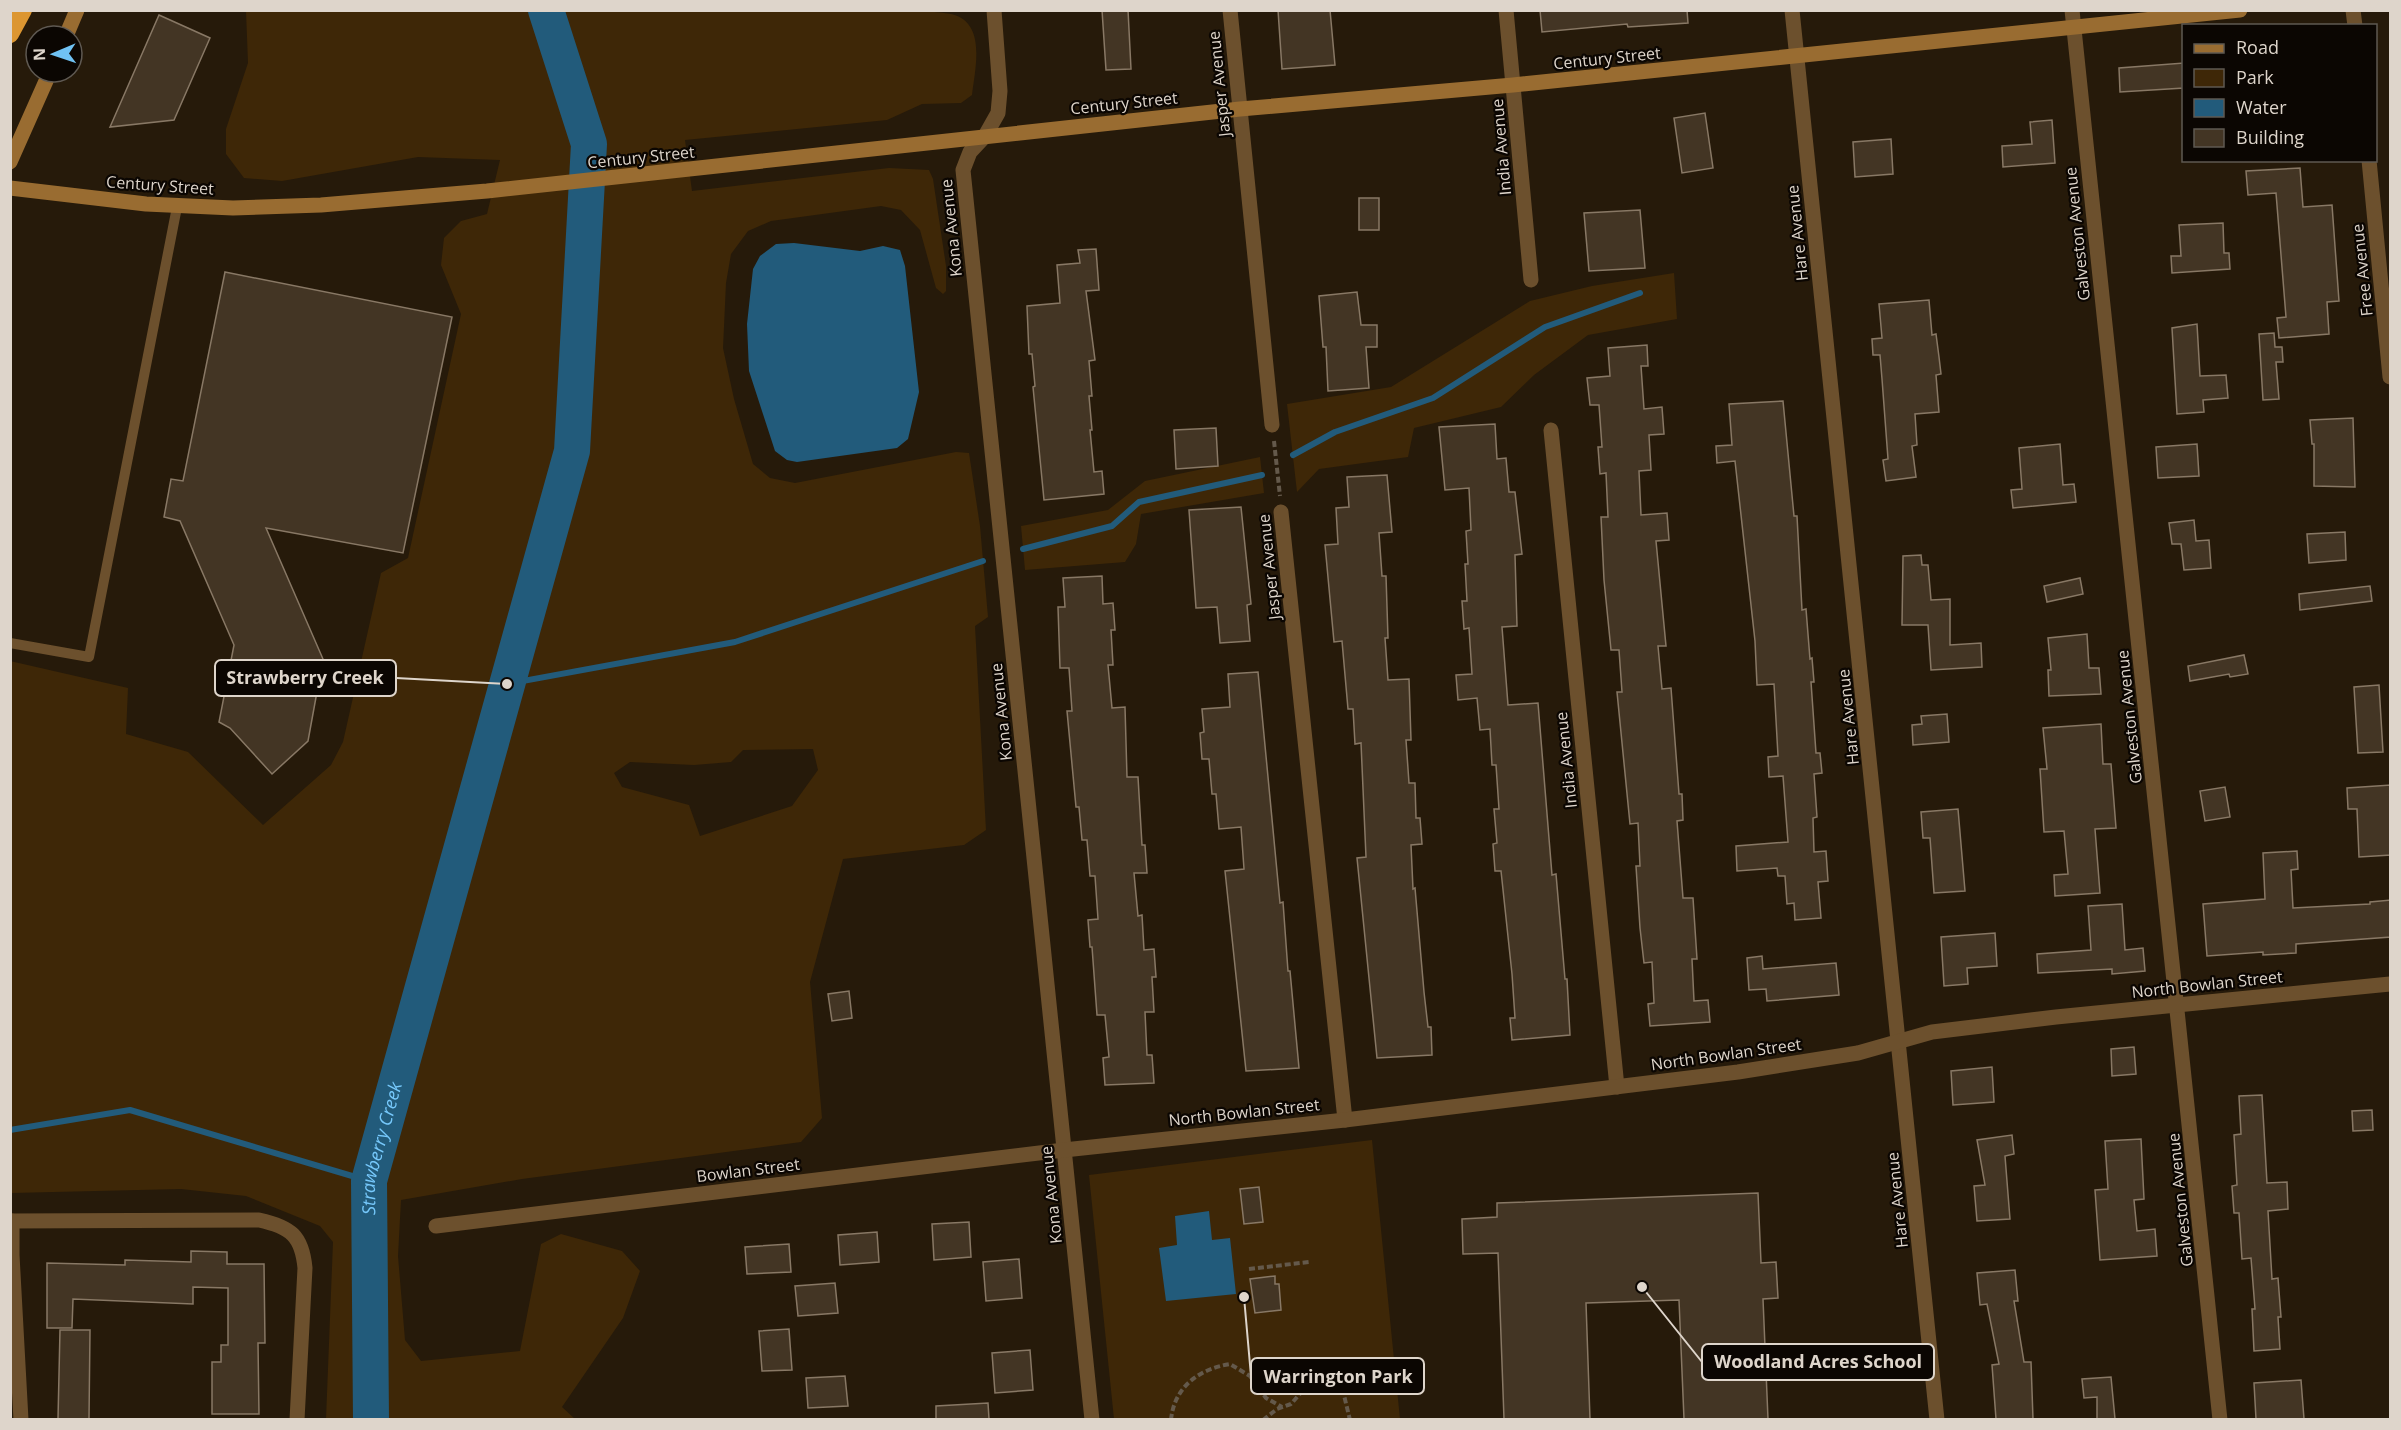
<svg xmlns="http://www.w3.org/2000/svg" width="2401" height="1430" viewBox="0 0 2401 1430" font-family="'Open Sans',sans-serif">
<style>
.green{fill:#3e2707;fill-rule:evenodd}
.water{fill:#225b7b}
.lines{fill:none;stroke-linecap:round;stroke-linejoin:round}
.stream{stroke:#225b7b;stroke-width:6}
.river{stroke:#225b7b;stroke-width:36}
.building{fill:#433524;stroke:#887865;stroke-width:1.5}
.path{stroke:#64594b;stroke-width:4;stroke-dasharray:6 3;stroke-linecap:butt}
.lane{stroke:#6c502d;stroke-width:10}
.street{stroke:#6c502d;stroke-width:15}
.secondary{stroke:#996c31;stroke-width:15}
.highway{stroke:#dc9631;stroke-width:18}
.labels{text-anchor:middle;stroke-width:4.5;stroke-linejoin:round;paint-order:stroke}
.street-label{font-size:16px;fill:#ded5cb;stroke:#0b0602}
.water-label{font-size:18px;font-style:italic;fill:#76c8fb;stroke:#0b0602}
.leader{fill:none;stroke:#ded5cb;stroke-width:2}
.callout-dot{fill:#ded5cb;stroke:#0b0602;stroke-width:2}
.callout{fill:#0b0602;stroke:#ded5cb;stroke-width:2}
.callout-label{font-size:18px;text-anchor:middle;font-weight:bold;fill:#ded5cb}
</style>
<rect width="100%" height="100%" fill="#261a0a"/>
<g class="green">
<path d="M918,10C928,12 940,12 951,14C987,22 975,69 972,95L961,103L922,104L887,120L685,140L692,191L889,168L929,170L933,179L946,266V291L943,294L936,288L920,230L901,210L881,206L771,221L748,231L731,254L726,283L723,348L734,399L753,464L770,478L795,483L956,452L969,453L980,526L988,617L975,626L986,830L964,845L843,859L810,982L822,1118L801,1142L522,1179L401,1200L398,1256L405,1340L421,1361L520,1351L541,1244L561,1234L622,1251L640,1271L623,1318L562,1407L575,1419H326L333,1242L320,1226L246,1196L181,1189L11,1193L10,661L128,688L126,734L188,752L263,825L331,765L343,742L381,573L408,558L461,314L441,265L444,238L461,221L487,214L500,160L418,157L282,181L244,178L226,154V129L248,63L246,11ZM813,749L818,770L792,806L700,836L689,805L622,787L614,773L630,762L694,765L731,762L743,750Z"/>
<path d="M1674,273L1677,319L1588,335L1534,375L1501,407L1414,428L1408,457L1319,469L1297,492L1287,404L1391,387L1530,301L1592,286Z"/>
<path d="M1260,457L1264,493L1141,514L1136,544L1125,562L1025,570L1021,526L1108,510L1145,481Z"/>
<path d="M1372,1140L1400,1419H1114L1089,1175Z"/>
</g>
<g class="water">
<path d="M794,243L860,251L883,246L900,250L905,266L919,392L908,439L897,448L797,462L787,460L775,451L749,371L747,324L753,269L760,256L776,244Z"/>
<path d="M1209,1211L1212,1240L1230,1238L1236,1294L1166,1301L1159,1248L1177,1245L1175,1216Z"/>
</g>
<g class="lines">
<g class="stream">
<path d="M1293,455L1335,432L1433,398L1545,327L1640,293"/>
<path d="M1023,549L1112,526L1139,502L1262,475"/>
<path d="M507,684L735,642L983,561"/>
<path d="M10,1130L130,1110L369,1181"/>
</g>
<path class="river" id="s1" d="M371,1420L369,1181L572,451L589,144L546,10"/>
</g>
<g class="building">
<path d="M1102,10H1128L1131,69L1106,70Z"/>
<path d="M1278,10H1330L1335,65L1282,69Z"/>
<path d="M1540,10H1687L1688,23L1628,27L1627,24L1542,32Z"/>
<path d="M159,15L210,38L174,120L110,127Z"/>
<path d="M2184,63V88L2120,92L2119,68Z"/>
<path d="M1705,113L1713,168L1682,173L1674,118Z"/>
<path d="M2052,120L2055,163L2003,167L2002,146L2032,144L2030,122Z"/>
<path d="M1891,139L1893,174L1855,177L1853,142Z"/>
<path d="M2300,168L2303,207L2332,205L2339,301L2327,302L2329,334L2279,338L2277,318L2286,317L2276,193L2248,195L2246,171Z"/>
<rect x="1359" y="198" width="20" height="32"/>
<path d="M1640,210L1645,268L1589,271L1584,213Z"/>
<path d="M2223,223L2224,253H2229L2230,269L2172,273L2171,256H2181L2179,225Z"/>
<path d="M1096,249L1099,290L1086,291L1095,360L1089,361L1092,396H1089L1092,430H1090L1094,472L1102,471L1104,494L1044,500L1033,387L1035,386L1032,354H1029L1027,306L1060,303L1057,265L1080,263L1078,250Z"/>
<path d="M225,272L452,317L403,553L266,528L323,659L308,741L272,774L230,728L219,722L234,645L180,521L164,517L171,479L183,481Z"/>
<path d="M1357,292L1361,325H1377V347H1366L1369,388L1328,391L1326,347H1323L1319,296Z"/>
<path d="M1929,300L1932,335L1936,334L1939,357L1941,374L1936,375L1939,412L1915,414L1917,445L1912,446L1916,477L1886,481L1883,460L1888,459L1882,379L1880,355H1873L1872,339L1882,338L1879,304Z"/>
<path d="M2197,324L2200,376L2226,375L2228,398L2203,400L2204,412L2177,414L2172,328Z"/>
<path d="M2274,333L2275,347H2282L2283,362H2276L2279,399L2263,400L2259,334Z"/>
<path d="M1647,345L1648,366H1641L1644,409L1662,407L1664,434L1649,435L1651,470L1639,471L1641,515L1667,513L1669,540L1656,541L1666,646H1658L1662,689L1671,688L1679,794H1682L1683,820L1677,821L1683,898H1693L1697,959H1692L1694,1001L1708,1000L1710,1022L1650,1026L1648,1004L1654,1003L1652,962L1644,963L1640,928L1636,866H1640L1638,823L1630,824L1617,692H1622L1619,650H1611L1604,580L1601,517H1608L1606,473L1600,474L1598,447H1602L1599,405H1590L1587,378L1610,376L1608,348Z"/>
<path d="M1783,401L1794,516H1797L1802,610L1806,609L1810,659L1812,658L1814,682H1811L1816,753H1820L1822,773L1814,774L1817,817L1813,818L1814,852L1826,851L1828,881L1818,882L1821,918L1795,920L1794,903L1787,904L1785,876H1778L1777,868L1737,871L1736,846L1788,842L1783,776L1769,777L1768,757L1778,756L1774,684L1757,685L1755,641L1735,461L1717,463L1716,446L1732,445L1729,404Z"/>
<path d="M2353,418L2355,487L2314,486V444H2312L2310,420Z"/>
<path d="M1495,424L1497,459L1506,458L1509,492H1515L1522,554L1515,555L1517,626L1502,627L1508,705L1538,703L1552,875L1556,874L1565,979H1567L1570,1035L1512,1040L1510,1018H1515L1512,974L1501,871H1495L1493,844L1497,843L1494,809H1499L1496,765H1492L1490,729L1480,730L1477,698L1458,700L1456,675L1472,674L1469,628L1464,629L1462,601H1467L1465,564H1468L1466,531L1471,530L1469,488L1445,490L1439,427Z"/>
<path d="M1216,428L1218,466L1176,469L1174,430Z"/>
<path d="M2060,444L2063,485L2074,484L2076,502L2013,508L2011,490L2022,489L2019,448Z"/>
<path d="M2197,444L2199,476L2158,478L2156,447Z"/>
<path d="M1387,475L1392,532L1379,533L1382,576H1386L1388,638H1385L1388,680L1409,679L1411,740H1406L1409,783H1415L1416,818H1420L1422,844L1411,845L1413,889L1415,888L1424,992L1428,1027H1431L1432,1055L1377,1058L1357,858L1366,857L1361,743L1355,744L1353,709H1348L1342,641L1334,642L1325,545L1338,544L1336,508L1349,507L1347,477Z"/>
<path d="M1241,507L1251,604L1247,605L1250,641L1220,643L1217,607L1196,608L1189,510Z"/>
<path d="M2194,520L2196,541L2209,540L2211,568L2184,570L2181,544H2172L2169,523Z"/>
<path d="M2345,532L2346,560L2309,563L2307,534Z"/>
<path d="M1921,555L1922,565H1928L1931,600L1950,599V645L1981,643L1982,667L1931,670L1928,625H1902L1903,556Z"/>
<path d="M1102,576L1103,604L1113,603L1115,630H1111L1113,665H1108L1112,708L1125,707L1127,777H1138L1142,845H1145L1147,873H1134L1138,916L1142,915L1144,950L1154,949L1156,977H1152L1154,1012H1145L1147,1055H1152L1154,1083L1105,1085L1103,1058L1109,1057L1105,1015H1097L1092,947H1090L1088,920L1098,919L1095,876H1090L1087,840H1082L1079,807H1076L1067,711H1072L1069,668H1060L1058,607H1065L1063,578Z"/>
<path d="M2080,578L2083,594L2047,602L2044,586Z"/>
<path d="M2370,586L2372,601L2300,610L2299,594Z"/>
<path d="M2087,634L2089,668H2099L2101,694L2049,696L2048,670H2051L2048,638Z"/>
<path d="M2244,655L2248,674L2230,677L2229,674L2190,681L2188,666Z"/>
<path d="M1258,672L1280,903L1283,902L1288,971H1290L1299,1068L1246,1071L1225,871L1244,869L1241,827L1219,829L1216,794H1212L1209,759H1202L1200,733L1204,732L1202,709L1230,707L1228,674Z"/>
<path d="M2379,685L2383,752L2358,753L2354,687Z"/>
<path d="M1947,714L1949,742L1913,745L1912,725L1922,724L1921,716Z"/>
<path d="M2101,724L2103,764H2111L2116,828L2095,829L2100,893L2055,896L2054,875L2068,874L2064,831L2044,832L2040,769H2047L2043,728Z"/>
<path d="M2391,785V855L2359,857L2357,809H2348L2347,788Z"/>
<path d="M2225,787L2230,817L2205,821L2200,791Z"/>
<path d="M1958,809L1965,891L1934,893L1930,838H1923L1921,812Z"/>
<path d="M2297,851L2298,869L2291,870L2293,908L2370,904V902L2391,900V937L2296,944V953L2263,955V952L2207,956L2203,904L2265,899L2263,853Z"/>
<path d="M2122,904L2125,950L2143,948L2145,971L2112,974V969L2038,973L2037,954L2091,950L2088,906Z"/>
<path d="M1995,933L1997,966L1967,968L1968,984L1944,986L1941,937Z"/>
<path d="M1762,956L1763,969L1836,963L1839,995L1767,1001L1766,989L1749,990L1747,958Z"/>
<path d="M849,991L852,1018L832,1021L828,994Z"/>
<path d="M2134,1047L2136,1074L2112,1076L2111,1049Z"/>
<path d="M1992,1067L1994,1102L1953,1105L1951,1071Z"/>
<path d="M2262,1095L2267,1183L2287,1182L2288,1209L2268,1211L2272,1279L2278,1278L2281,1317H2278L2280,1349L2254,1351L2252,1309H2255L2251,1258L2242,1259L2239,1213H2234L2232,1186L2237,1185L2234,1135L2241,1134L2239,1096Z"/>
<path d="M2372,1110L2373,1130L2353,1131L2352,1111Z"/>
<path d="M2012,1135L2014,1154L2005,1156L2010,1219L1977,1221L1974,1186L1985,1185L1977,1140Z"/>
<path d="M2141,1139L2144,1199L2134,1200L2137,1231L2155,1229L2157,1256L2100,1260L2095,1190L2108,1189L2105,1141Z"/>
<path d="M1259,1187L1263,1222L1244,1224L1240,1189Z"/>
<path d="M1758,1193L1761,1263L1776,1262L1778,1298L1763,1299L1768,1419H1684L1679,1300L1586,1303L1590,1419H1504L1498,1253L1463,1254L1462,1219L1497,1217V1203Z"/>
<path d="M969,1222L971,1257L934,1260L932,1224Z"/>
<path d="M877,1232L879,1262L840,1265L838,1235Z"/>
<path d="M789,1244L791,1272L747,1274L745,1247Z"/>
<path d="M191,1251L227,1252V1264H264L265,1343H258L259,1414H212V1362H221V1345H228V1288L193,1287V1304L73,1299L72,1328H47V1263L125,1265V1260L191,1262Z"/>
<path d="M1019,1259L1022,1298L986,1301L983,1262Z"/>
<path d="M2015,1270L2018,1301H2014L2024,1362H2031L2033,1419H1996L1992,1365L1999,1364L1987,1304L1980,1305L1977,1273Z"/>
<path d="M1275,1276V1284H1279L1281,1310L1255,1313L1250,1279Z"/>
<path d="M835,1283L838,1313L798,1316L795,1286Z"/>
<path d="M789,1329L792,1370L762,1371L759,1331Z"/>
<path d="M60,1330H90L89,1419H58Z"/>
<path d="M1030,1350L1033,1390L995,1393L992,1353Z"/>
<path d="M845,1376L848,1406L808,1408L806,1378Z"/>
<path d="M2111,1377L2115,1419H2097V1397L2084,1398L2082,1379Z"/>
<path d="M2301,1380L2304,1419H2256L2254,1383Z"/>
<path d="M988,1403L989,1419H936V1406Z"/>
</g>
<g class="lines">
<g class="path">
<path d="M1274,441L1280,496"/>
<path d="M1249,1269L1309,1262"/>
<path d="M1171,1420C1174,1387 1199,1369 1230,1364L1250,1376L1266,1398L1282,1407"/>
<path d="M1263,1420L1277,1409L1291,1404L1312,1380L1318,1378L1336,1382L1342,1387L1350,1420"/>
</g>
<path class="lane" d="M10,643L89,657L177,207"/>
<g class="street">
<path d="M994,10L1000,91L998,113L985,136L970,152L963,170L1092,1420"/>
<path d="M1230,10L1272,425"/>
<path d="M1506,10L1531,280"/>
<path d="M1792,10L1937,1420"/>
<path d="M2072,10L2220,1420"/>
<path d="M2353,10L2355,26"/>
<path d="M2369,160L2390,377"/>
<path d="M1551,430L1617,1087"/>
<path d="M1281,512L1345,1120"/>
<path d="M10,1221L259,1220C291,1227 302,1236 305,1268L297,1420"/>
<path d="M12,1221V1255L21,1420"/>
<path d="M436,1226L1064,1150L1345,1120L1738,1072L1858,1053L1932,1032L2056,1017L2390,984"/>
</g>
<g class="secondary">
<path d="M66,36L77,10"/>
<path d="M10,162L50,72"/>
<path d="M10,188L146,204L233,208L321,205L487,191L1240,109L1513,85L2240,10"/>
</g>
<path class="highway" d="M10,34L23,10"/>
</g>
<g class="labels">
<g class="street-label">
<text transform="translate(1607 58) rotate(-6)" y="6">Century Street</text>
<text transform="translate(1219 84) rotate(-96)" y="6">Jasper Avenue</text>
<text transform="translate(1124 103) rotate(-6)" y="6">Century Street</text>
<text transform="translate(1501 147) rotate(-95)" y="6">India Avenue</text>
<text transform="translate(641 157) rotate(-6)" y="6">Century Street</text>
<text transform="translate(160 185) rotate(4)" y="6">Century Street</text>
<text transform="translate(951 228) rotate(-96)" y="6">Kona Avenue</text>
<text transform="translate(1797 233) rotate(-96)" y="6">Hare Avenue</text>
<text transform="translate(2077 234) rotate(-96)" y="6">Galveston Avenue</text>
<text transform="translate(2362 270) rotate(-96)" y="6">Free Avenue</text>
<text transform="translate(1269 567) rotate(-96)" y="6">Jasper Avenue</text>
<text transform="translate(1001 712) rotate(-96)" y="6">Kona Avenue</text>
<text transform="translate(1848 717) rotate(-96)" y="6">Hare Avenue</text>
<text transform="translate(2129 717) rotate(-96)" y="6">Galveston Avenue</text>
<text transform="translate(1566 760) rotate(-96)" y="6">India Avenue</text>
<text transform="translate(2207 984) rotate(-6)" y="6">North Bowlan Street</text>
<text transform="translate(1726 1054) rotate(-8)" y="6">North Bowlan Street</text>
<text transform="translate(1244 1112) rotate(-6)" y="6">North Bowlan Street</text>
<text transform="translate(748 1170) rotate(-7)" y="6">Bowlan Street</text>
<text transform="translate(1051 1195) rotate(-96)" y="6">Kona Avenue</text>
<text transform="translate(1897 1200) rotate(-96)" y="6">Hare Avenue</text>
<text transform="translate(2180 1200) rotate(-96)" y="6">Galveston Avenue</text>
</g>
<g class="water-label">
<text dy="6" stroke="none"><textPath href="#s1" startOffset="273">Strawberry Creek</textPath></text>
</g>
</g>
<path class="leader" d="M507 684L396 678M1642 1287L1702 1362M1244 1297L1251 1376"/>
<g class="callout-dot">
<circle cx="507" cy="684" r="6"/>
<circle cx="1642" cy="1287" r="6"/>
<circle cx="1244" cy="1297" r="6"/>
</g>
<g class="callout">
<rect x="215" y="660" width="181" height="36" rx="6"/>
<rect x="1702" y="1344" width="232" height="36" rx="6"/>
<rect x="1251" y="1358" width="173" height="36" rx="6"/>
</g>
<g class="callout-label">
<text x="305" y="684">Strawberry Creek</text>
<text x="1818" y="1368">Woodland Acres School</text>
<text x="1338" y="1383">Warrington Park</text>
</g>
<rect width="2401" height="1430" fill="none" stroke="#ded5cb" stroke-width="24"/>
<rect x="2182" y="24" width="195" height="138" fill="#0b0602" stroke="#5f5952" stroke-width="1.5"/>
<rect x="2194" y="44" width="30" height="9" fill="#996c31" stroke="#5f5952" stroke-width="1.5"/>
<text x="2236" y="54" font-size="18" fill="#ded5cb">Road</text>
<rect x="2194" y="69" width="30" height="18" fill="#3e2707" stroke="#5f5952" stroke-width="1.5"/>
<text x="2236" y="84" font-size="18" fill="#ded5cb">Park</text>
<rect x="2194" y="99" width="30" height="18" fill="#225b7b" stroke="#5f5952" stroke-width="1.5"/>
<text x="2236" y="114" font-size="18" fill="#ded5cb">Water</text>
<rect x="2194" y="129" width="30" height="18" fill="#433524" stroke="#5f5952" stroke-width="1.5"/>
<text x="2236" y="144" font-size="18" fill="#ded5cb">Building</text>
<g transform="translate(54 54) rotate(268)"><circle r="28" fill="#0b0602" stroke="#5f5952" stroke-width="1.5"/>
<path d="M0-4.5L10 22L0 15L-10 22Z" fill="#70c2f4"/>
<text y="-9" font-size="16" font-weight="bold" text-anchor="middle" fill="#ded5cb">N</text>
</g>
</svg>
